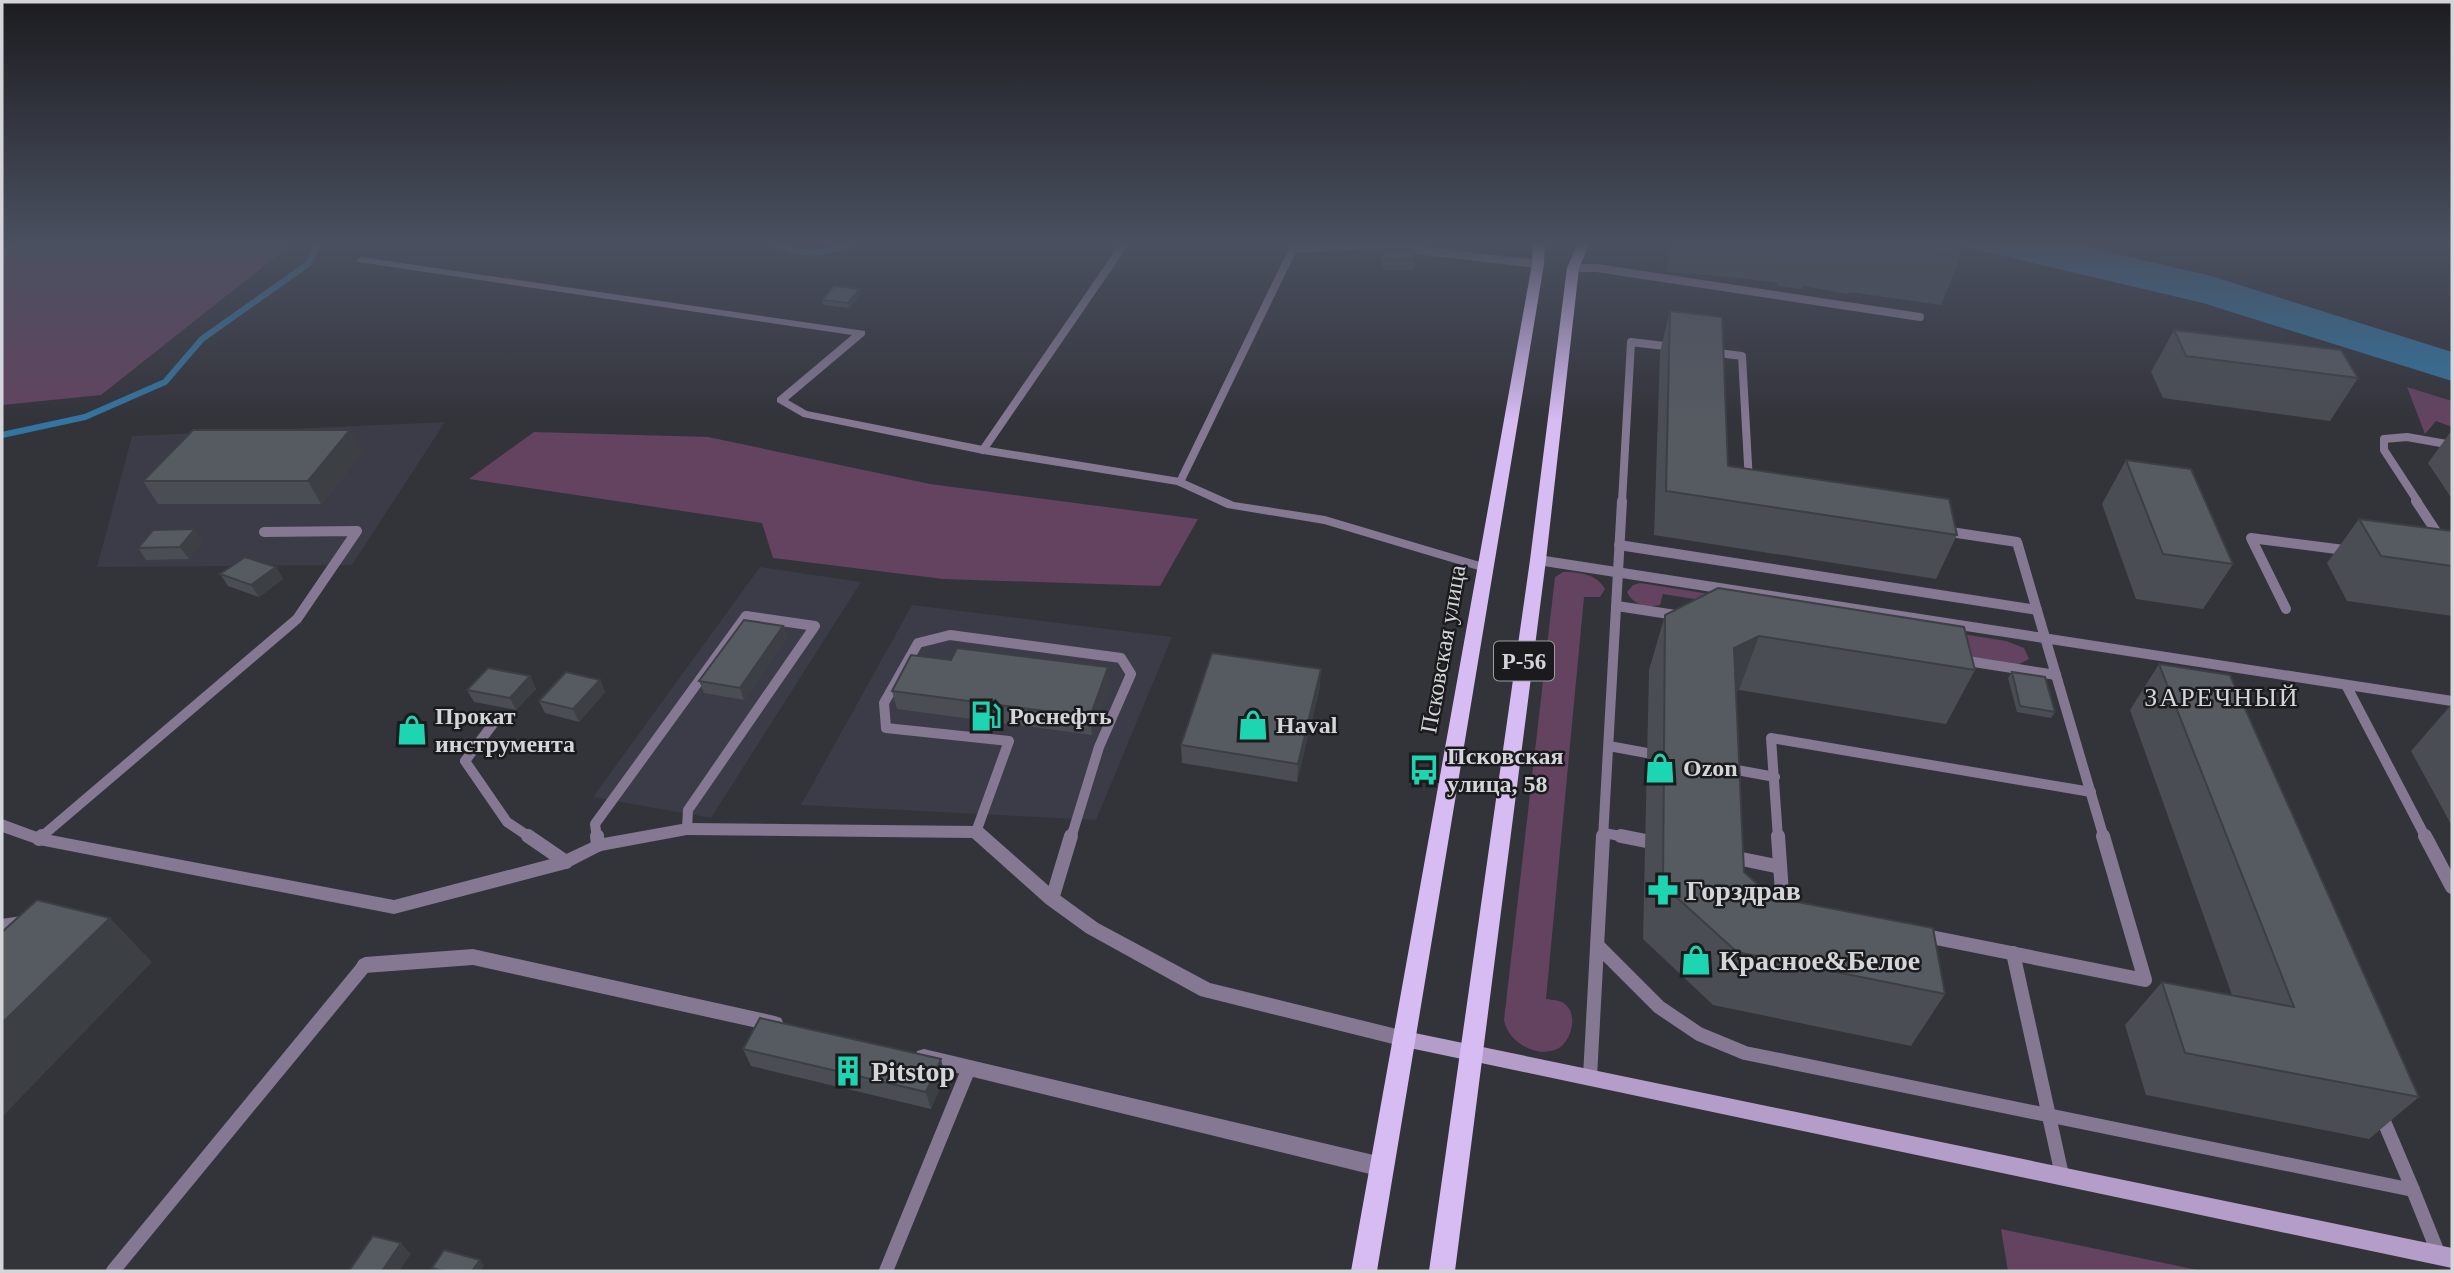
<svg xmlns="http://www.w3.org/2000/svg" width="2454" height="1273" viewBox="0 0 2454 1273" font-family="Georgia,serif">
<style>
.built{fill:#3c3b48}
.green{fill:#634360}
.water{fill:#3375a1}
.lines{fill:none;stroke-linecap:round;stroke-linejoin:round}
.stream{stroke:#3375a1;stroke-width:6}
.lane-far2{stroke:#857893;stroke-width:8}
.lane-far1{stroke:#857893;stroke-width:10}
.lane{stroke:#857893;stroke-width:14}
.street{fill:#857893;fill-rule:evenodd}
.secondary{fill:#b49ec9;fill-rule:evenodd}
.primary{fill:#d7bbf3;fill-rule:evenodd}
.wall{fill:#4a4d53}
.shaded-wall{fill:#3c3f44}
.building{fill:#565a61;stroke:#3c3f44;stroke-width:2}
.labels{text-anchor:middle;stroke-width:5;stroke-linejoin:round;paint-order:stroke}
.shield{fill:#1b1b1e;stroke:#9c9da1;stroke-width:2}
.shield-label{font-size:23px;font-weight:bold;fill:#d4d5d9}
.street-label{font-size:24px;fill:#d4d5d9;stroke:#1b1b1e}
.poi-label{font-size:24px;font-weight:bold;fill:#d4d5d9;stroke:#1b1b1e;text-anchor:start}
.neighbourhood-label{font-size:26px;letter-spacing:2px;fill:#d4d5d9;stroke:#1b1b1e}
.near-poi-label{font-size:28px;font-weight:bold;fill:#d4d5d9;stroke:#1b1b1e;text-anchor:start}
</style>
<rect width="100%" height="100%" fill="#33333a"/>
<g class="built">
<path d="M445,422L352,565L97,567L132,436Z"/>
<path d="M760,567L861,582L711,818L593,797Z"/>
<path d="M912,605L1172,637L1096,820L801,805Z"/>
</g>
<g class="green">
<path d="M2,243H293L101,395L2,405Z"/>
<path d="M2407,387L2452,401V427L2436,421L2425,434Z"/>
<path d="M534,432L708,437L930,484L1198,519L1160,586L943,579L773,558L762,523L469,479Z"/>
<path d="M1563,572C1579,572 1597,574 1605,589L1600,597H1584L1546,999C1553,1000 1561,1000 1566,1005C1578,1016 1571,1041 1559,1048C1537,1060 1508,1042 1504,1020L1555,577Z"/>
<path d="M1640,583L2006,641L2024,648L2029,659L2017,665L1928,650L1917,635L1663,594L1660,605C1647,608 1633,605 1627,592L1633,585Z"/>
<path d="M2001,1229L2202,1271H2008Z"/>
</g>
<path class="water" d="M1948,243H2069L2211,276L2452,352V381L2203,303Z"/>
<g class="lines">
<g class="stream">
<path d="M775,243C799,258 828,253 853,243"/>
<path d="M2,435L85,417L165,382L202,339L308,264L319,243"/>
</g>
<g class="lane-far2">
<path d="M2,254L12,243"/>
<path d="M1573,268H1597L1920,317"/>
<path d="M1710,352L1742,356L1749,482"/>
<path d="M983,450L1121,249"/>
<path d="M1180,482L1293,249L1372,245L1538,264"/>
<path d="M1622,502L1631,342L1673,347"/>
<path d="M2418,502L2384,450V439L2407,437L2452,445"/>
</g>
<g class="lane-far1">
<path d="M2416,501L2441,539"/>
<path d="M1944,531L2017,542L2056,675L1961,660"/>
<path d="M1619,545L2037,610"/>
<path d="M1538,560L2452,701"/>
<path d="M1617,606L1682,616"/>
<path d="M2286,609L2251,538L2352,551"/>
<path d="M2056,675L2104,838"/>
<path d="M2346,685L2426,838"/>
<path d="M496,720L465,761L507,822L531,838"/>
<path d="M1609,746L1647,753"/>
<path d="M1726,768L1775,777"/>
<path d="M976,832L1009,741L886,728L884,703L918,643L950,635L1121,658L1131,674L1099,747L1071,838"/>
<path d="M1604,833L1631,838"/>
<path d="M40,838L297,619L357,531L264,532"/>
<path d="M597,838L595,824L746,616L815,626L688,810L687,829"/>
<path d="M1603,838L1622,501"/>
<path d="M1778,838L1771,738L2091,792"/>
</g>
<g class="lane">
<path d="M528,836L566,862"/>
<path d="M597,836L598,845"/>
<path d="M1621,836L1646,841"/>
<path d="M1778,836L1783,907L1788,908"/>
<path d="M2425,836L2452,887"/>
<path d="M39,839L42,836"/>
<path d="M1732,857L1780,867"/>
<path d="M1052,899L1071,836"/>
<path d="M2,926L23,923"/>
<path d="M1921,935L2145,980L2103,836"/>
<path d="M1598,946L1659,1007L1699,1034L1745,1053L2413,1190L2439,1255"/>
<path d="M2013,953L2062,1175"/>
<path d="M1590,1077L1603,836"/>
<path d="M2380,1112L2413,1190"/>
<path d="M113,1271L365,965"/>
<path d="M886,1271L969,1068"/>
</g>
<g class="street">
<path d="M361,257L865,331V335L788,400L807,411L983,446L1180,478L1234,502L1325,516L1490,565L1492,568L1485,572L1324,524L1227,508L1177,485L983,454L803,417L777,402V398L852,335L358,262L356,260Z"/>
<path d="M2,819L40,833L394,900L562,856L598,839L687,823L976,826L982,827L1058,894L1098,923L1210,983L1409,1032L1416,1034L1418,1040L1416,1046L1409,1048L1200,996L1086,933L1046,904L972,838L687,835L601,851L566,869L394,914L39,845L2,832Z"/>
<path d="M473,949L775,1016L781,1018L784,1024L781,1030L775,1032L473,965L365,973L359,970L356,965L359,960L365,957Z"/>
<path d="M924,1049L1382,1157L1389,1160L1392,1167L1389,1174L1382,1177L924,1065L917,1063L915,1057L917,1051Z"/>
</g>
<path class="secondary" d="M1405,1031L2452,1248V1268L1405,1047L1398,1045L1396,1039L1398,1033Z"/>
<g class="primary">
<path d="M1533,243H1545L1544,264L1377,1271H1351L1532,264Z"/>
<path d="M1578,243H1590L1579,268L1546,560L1455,1271H1429L1530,560L1567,268Z"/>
</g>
</g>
<g class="wall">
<path d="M1672,243H1957L1961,256L1941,305L1849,292L1848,294L1803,286L1802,289L1778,286V283L1732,277L1667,272L1668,260Z"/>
<path d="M1382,249L1416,259L1414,270H1384L1381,260Z"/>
<path d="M861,294L849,308L823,305L822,300Z"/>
<path d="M1670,311L1728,466L1957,535L1936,579L1654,535L1660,352Z"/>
<path d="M2174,330L2358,378L2330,421L2163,398L2151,372Z"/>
<path d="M2452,430V499L2428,463Z"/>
<path d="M362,453L321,504H158L143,481Z"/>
<path d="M2126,460L2233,564L2203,609L2136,599L2102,504Z"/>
<path d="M2359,519L2452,531V616L2347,601L2327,563Z"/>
<path d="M203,541L189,559L146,560L138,548Z"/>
<path d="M276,567L283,579L259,597L228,586L220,574Z"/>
<path d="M1665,615L1975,670L1946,724L1739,690L1736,692L1744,872L1772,897L1945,994L1911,1046L1713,1005L1643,939L1649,670Z"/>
<path d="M783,626L787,638L744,700L704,693L699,681Z"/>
<path d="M2159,664L2419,1097L2369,1139L2146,1095L2125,1025L2162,982L2232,995L2130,710Z"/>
<path d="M2012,672L2055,712L2051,718L2017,712L2008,678Z"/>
<path d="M530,676L536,689L516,710L474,702L467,690Z"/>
<path d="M600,680L605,692L579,722L545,713L539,701Z"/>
<path d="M1109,686L1092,735L897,709L892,691Z"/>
<path d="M1320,687L1297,782L1182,763L1181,745Z"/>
<path d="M2451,705L2452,706V826L2411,751Z"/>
<path d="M743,1049L945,1076L931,1109L751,1066Z"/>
</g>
<g class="shaded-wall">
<path d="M860,289L861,294L849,308L848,303Z"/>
<path d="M350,430L362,453L321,504L308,481Z"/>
<path d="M195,529L203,541L189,559L180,547Z"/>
<path d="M276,567L283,579L259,597L251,585Z"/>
<path d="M783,626L787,638L744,700L740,688Z"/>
<path d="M1759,636L1739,690L1715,703L1734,648Z"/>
<path d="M1108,667L1109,686L1092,735L1090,717Z"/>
<path d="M1321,669L1320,687L1297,782L1298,764Z"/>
<path d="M530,676L536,689L516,710L510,698Z"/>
<path d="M600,680L605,692L579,722L573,709Z"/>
<path d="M110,918L152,962L2,1117V1023Z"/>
<path d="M941,1059L945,1076L931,1109L926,1092Z"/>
<path d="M401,1243L411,1254L399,1271H382Z"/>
<path d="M480,1260L484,1265L481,1271H472Z"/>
</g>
<g class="building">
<path d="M1849,243H1864L1865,246Z"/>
<path d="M1865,243H1957L1961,256Z"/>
<path d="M1382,249H1412L1416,259L1385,260Z"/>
<path d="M834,286L860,289L848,303L822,300Z"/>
<path d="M1670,311L1722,317L1728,466L1949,499L1957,535L1666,491Z"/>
<path d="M2174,330L2341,350L2358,378L2186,356Z"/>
<path d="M193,430H350L308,481H143Z"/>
<path d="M2126,460L2191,469L2233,564L2163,554Z"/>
<path d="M2359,519L2452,531V566L2381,556Z"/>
<path d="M195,529L180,547L138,548L153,530Z"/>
<path d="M245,557L276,567L251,585L220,574Z"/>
<path d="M1718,588L1964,627L1975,670L1759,636L1734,648L1744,872L1772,897L1933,928L1945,994L1737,952L1663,885L1665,615Z"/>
<path d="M744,620L783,626L740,688L699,681Z"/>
<path d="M957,648L1108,667L1090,717L892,691L911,655L951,660Z"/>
<path d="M1212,653L1321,669L1298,764L1181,745Z"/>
<path d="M2159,664L2230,675L2419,1097L2185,1053L2162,982L2294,1007Z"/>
<path d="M488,668L530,676L510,698L467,690Z"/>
<path d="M566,672L600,680L573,709L539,701Z"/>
<path d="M2012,672L2045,677L2055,712L2020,706Z"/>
<path d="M37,900L110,918L2,1023V932Z"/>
<path d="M760,1018L941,1059L926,1092L743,1049Z"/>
<path d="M373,1236L401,1243L382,1271H349Z"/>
<path d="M444,1250L480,1260L472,1271H443L432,1268Z"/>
</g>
<linearGradient id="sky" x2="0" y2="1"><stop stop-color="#1c1c20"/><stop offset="0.58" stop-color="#4a5060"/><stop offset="1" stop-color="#4a5060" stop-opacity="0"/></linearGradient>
<rect width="2454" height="421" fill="url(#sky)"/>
<defs>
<g id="fuel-bare" transform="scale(2.415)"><path d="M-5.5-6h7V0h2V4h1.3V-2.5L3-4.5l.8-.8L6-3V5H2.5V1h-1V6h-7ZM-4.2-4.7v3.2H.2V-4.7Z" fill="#1dd5b1" stroke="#1b1b1e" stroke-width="2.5" paint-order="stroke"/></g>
<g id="shop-bare" transform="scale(2.415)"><path d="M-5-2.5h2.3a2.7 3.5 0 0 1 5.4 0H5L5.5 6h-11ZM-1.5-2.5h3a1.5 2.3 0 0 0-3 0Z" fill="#1dd5b1" stroke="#1b1b1e" stroke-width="2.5" paint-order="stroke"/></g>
<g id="bus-bare" transform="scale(2.415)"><path d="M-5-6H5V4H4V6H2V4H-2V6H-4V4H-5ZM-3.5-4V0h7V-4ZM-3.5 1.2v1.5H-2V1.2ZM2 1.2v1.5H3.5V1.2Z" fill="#1dd5b1" stroke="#1b1b1e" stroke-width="2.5" paint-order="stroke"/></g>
<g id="pharmacy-bare" transform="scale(2.415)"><path d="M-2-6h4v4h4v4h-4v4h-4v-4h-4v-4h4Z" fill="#1dd5b1" stroke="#1b1b1e" stroke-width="2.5" paint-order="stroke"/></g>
<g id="building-bare" transform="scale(2.415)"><path d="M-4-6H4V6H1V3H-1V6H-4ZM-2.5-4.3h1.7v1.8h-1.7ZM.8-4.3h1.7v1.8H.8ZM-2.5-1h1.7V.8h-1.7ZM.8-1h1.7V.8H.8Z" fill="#1dd5b1" stroke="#1b1b1e" stroke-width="2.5" paint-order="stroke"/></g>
</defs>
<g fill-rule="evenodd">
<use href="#fuel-bare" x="986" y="716"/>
<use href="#shop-bare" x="1253" y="725"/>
<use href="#shop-bare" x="412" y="730"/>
<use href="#shop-bare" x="1660" y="768"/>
<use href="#bus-bare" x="1424" y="770"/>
<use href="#pharmacy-bare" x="1663" y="890"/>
<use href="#shop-bare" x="1696" y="960"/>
<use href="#building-bare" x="848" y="1071"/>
</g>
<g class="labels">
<rect class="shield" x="1494" y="641.5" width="60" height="39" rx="5"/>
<g class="shield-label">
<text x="1524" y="669">Р-56</text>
</g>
<g class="street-label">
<text transform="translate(1443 649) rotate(-80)" y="8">Псковская улица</text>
</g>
<g class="poi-label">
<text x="435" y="724">Прокат<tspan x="435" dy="28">инструмента</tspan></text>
<text x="1009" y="724">Роснефть</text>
<text x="1276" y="733">Haval</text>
<text x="1447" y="764">Псковская<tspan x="1447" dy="28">улица, 58</tspan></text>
<text x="1683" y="776">Ozon</text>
</g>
<g class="neighbourhood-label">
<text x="2222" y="706">ЗАРЕЧНЫЙ</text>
</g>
<g class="near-poi-label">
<text x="1686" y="900">Горздрав</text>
<text x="1719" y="970">Красное&amp;Белое</text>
<text x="871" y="1081">Pitstop</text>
</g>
</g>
<rect width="2454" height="1273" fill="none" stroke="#d4d5d9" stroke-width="7"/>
</svg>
